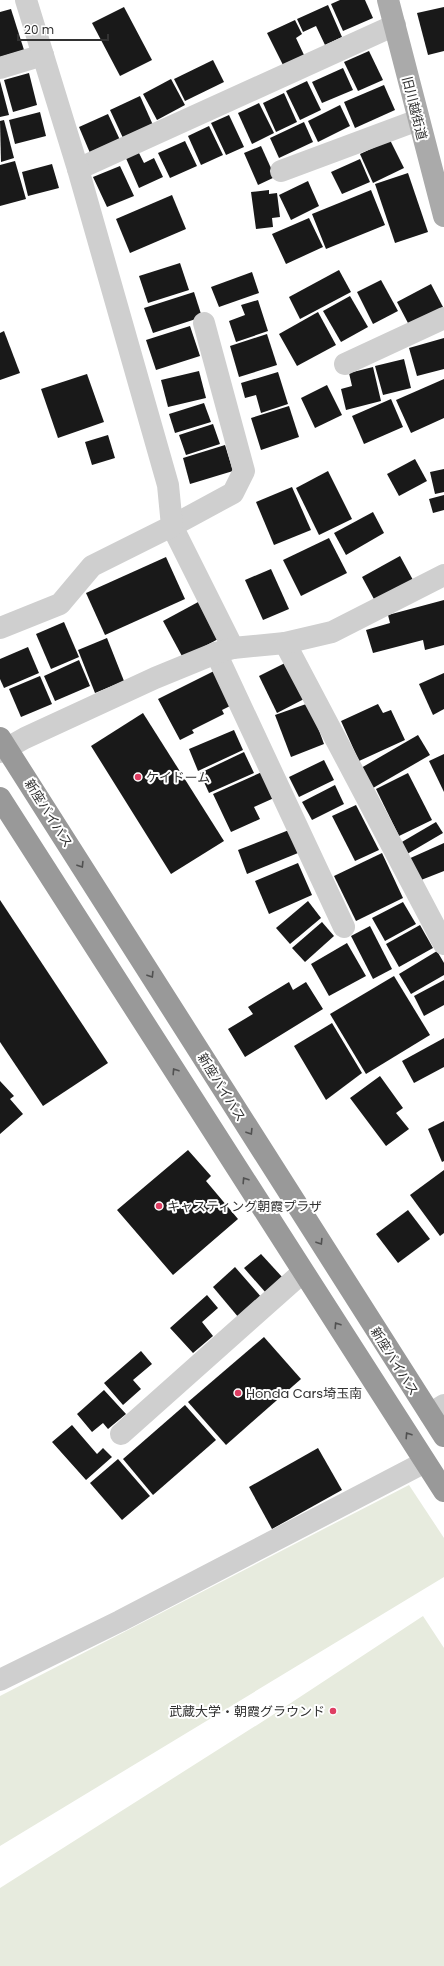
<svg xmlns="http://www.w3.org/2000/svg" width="444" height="1966" viewBox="0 0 444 1966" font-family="Poppins,'Noto Sans JP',sans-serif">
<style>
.green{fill:#e7ebde}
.building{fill:#191919}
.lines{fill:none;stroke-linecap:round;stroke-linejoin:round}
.minor{stroke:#cfcfcf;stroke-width:22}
.major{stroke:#aaa;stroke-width:22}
.highway{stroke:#999;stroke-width:22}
.oneway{stroke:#515151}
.poi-dot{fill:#df3e63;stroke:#fff;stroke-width:1.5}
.labels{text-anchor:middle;stroke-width:4;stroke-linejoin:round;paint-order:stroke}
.street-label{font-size:13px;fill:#323232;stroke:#fff}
.poi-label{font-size:13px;fill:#323232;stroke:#fff;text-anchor:start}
</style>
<rect width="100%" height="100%" fill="#fff"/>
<g class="green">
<path d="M409,1485L444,1538V1577L0,1846V1696Z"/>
<path d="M423,1616L444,1648V1966H0V1888L268,1718Z"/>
</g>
<g class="building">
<path d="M340,0H365L373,18L343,31L331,4Z"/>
<path d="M328,5L342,37L325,45L316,26L303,32L297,19Z"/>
<path d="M124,7L152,60L120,76L92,23Z"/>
<path d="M444,7V51L428,55L417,13Z"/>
<path d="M11,9L24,50L0,57V12Z"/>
<path d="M295,20L302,34L296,38L304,55L283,65L267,33Z"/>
<path d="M369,51L383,80L358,91L344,62Z"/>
<path d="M213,60L224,82L185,101L174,79Z"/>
<path d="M343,68L353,90L322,103L312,82Z"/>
<path d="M29,73L37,105L13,112L4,80Z"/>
<path d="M171,79L185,105L157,120L143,94Z"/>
<path d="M0,81L9,115L0,117Z"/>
<path d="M307,81L321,110L300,120L286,91Z"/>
<path d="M384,85L395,110L355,128L344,102Z"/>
<path d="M284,93L297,122L276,132L263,103Z"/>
<path d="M140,96L153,125L123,138L110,110Z"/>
<path d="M259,103L274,133L252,144L238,113Z"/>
<path d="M340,105L350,126L318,142L308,121Z"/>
<path d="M40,112L46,136L15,144L9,120Z"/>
<path d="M108,114L120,140L90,153L79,127Z"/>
<path d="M229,115L244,147L226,155L211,123Z"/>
<path d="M4,120L14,158L1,162L0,121Z"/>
<path d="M304,122L313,142L279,158L270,138Z"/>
<path d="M209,126L223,155L201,165L188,136Z"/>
<path d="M390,140L404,168L373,183L360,154Z"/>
<path d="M185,141L197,166L170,178L158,153Z"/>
<path d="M261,146L275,177L258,185L244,153Z"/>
<path d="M138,151L144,163L154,158L163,177L139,188L125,156Z"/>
<path d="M360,159L370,182L342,194L331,172Z"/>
<path d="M15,161L26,199L0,206V165Z"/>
<path d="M52,164L59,188L28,196L22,172Z"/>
<path d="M120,166L134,196L107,207L93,177Z"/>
<path d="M408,173L428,232L395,243L375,184Z"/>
<path d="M308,181L319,206L291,220L279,195Z"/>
<path d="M269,190V194L277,193L280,217L272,218L273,227L256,229L251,192Z"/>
<path d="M371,190L385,225L326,249L312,214Z"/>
<path d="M172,195L186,229L130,253L116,219Z"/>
<path d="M309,218L323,247L286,264L272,234Z"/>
<path d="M180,263L189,290L148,303L139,276Z"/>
<path d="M339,270L351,292L300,319L289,297Z"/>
<path d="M252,272L259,293L219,307L211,287Z"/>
<path d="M381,280L398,311L373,324L357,292Z"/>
<path d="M431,284L443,307L409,325L397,302Z"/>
<path d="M194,292L202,317L153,333L144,308Z"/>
<path d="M350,296L368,327L341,342L323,311Z"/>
<path d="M258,300L268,331L236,342L229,321L245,315L241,305Z"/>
<path d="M318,312L336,345L297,366L279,334Z"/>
<path d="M190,326L200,356L156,370L146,340Z"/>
<path d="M4,331L20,373L0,380V333Z"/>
<path d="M267,334L277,365L239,377L230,346Z"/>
<path d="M444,338V369L417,376L409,348Z"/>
<path d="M404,359L411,388L383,395L375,366Z"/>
<path d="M373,367L381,401L346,410L341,389L352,386L349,373Z"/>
<path d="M199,371L206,398L168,407L161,380Z"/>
<path d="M278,372L288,404L261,413L256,395L245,398L241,383Z"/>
<path d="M87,374L104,422L58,438L41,389Z"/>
<path d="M444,379V418L411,433L396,400Z"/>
<path d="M327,385L342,415L315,428L301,398Z"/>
<path d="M391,399L403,427L364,444L352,416Z"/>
<path d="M204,403L211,422L175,433L169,414Z"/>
<path d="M289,406L299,437L261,450L251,418Z"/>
<path d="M213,424L220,444L186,455L179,435Z"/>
<path d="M108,435L115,458L92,465L85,442Z"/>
<path d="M225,445L233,471L190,484L183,458Z"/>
<path d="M415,459L427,481L399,496L387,474Z"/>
<path d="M444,469V492L435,494L430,472Z"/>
<path d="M328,471L352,519L319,535L296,488Z"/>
<path d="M292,487L311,530L274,545L256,502Z"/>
<path d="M444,495V510L433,513L429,499Z"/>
<path d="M373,512L384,533L346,555L334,533Z"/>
<path d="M329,538L347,573L301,596L283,560Z"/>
<path d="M400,556L413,580L375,601L362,577Z"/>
<path d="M166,557L185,599L105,635L86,593Z"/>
<path d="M271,569L289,609L263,620L245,580Z"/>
<path d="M444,600V645L425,650L423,640L373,653L366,630L390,623L388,615Z"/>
<path d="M200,601L220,638L183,658L163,621Z"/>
<path d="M64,622L79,657L51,669L36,634Z"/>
<path d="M107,638L124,681L95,693L78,650Z"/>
<path d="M28,647L39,673L4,688L0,679V659Z"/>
<path d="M79,660L90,686L55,701L44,676Z"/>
<path d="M287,662L306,698L277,713L259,676Z"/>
<path d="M214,671L232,705L222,710L224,714L192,730L194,733L180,740L158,699Z"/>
<path d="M444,673V709L433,715L419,684Z"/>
<path d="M40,676L52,704L21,717L9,689Z"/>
<path d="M309,703L324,744L291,757L275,715Z"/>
<path d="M378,704L383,713L391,710L405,740L359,761L341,721Z"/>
<path d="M143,713L224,841L171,874L91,746Z"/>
<path d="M234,730L243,750L198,771L189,749Z"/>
<path d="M418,735L430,755L373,788L361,768Z"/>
<path d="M244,752L254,773L209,793L200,773Z"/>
<path d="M444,754V792L429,761Z"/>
<path d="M324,760L334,780L299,797L289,777Z"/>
<path d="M262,772L274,798L254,807L260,819L231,832L213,794Z"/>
<path d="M408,773L432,820L399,836L376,789Z"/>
<path d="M335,785L344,804L312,820L302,802Z"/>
<path d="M356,805L379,850L355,861L332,816Z"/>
<path d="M436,822L443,833L402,857L395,846Z"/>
<path d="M289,830L298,853L247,874L238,850Z"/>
<path d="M444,843V871L416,882L406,860Z"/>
<path d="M382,853L403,898L356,921L334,876Z"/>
<path d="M298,863L312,895L269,914L255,881Z"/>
<path d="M0,900L108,1063L43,1106L0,1042Z"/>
<path d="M308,901L321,918L290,944L276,928Z"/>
<path d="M403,902L416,924L385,941L372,918Z"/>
<path d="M322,922L334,936L305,962L292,948Z"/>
<path d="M420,925L433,948L399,967L386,944Z"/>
<path d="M370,926L392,969L373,979L351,936Z"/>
<path d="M347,943L366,976L329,996L311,964Z"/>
<path d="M437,951L444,963V975L411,994L399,974Z"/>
<path d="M394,976L430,1035L366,1074L330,1014Z"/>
<path d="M444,980V1005L424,1016L414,996Z"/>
<path d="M289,982L293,990L306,982L323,1009L245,1057L228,1029L253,1014L248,1007Z"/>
<path d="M332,1023L362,1073L326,1100L294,1046Z"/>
<path d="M444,1038V1067L414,1083L402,1061Z"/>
<path d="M380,1076L403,1108L396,1113L409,1129L386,1146L350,1098Z"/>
<path d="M0,1081L14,1096L10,1099L23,1114L0,1134Z"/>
<path d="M444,1121V1161L442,1162L428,1129Z"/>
<path d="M188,1150L211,1176L206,1181L238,1219L173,1275L117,1210Z"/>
<path d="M444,1170V1233L440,1236L410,1195Z"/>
<path d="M408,1210L430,1239L398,1263L376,1234Z"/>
<path d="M261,1254L283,1278L266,1293L244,1268Z"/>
<path d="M235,1267L262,1298L239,1318L213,1287Z"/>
<path d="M207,1295L218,1308L202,1322L213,1336L193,1353L170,1328Z"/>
<path d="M264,1337L301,1379L226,1445L188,1402Z"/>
<path d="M141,1351L152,1364L133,1380L141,1389L123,1405L104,1383Z"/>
<path d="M104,1390L126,1414L108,1429L103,1423L92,1432L77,1414Z"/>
<path d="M185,1405L216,1440L153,1495L123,1459Z"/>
<path d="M72,1425L97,1454L103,1448L112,1457L86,1480L52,1442Z"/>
<path d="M318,1448L342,1490L272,1529L249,1487Z"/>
<path d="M118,1459L150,1496L122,1520L90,1483Z"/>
</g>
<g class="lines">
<g class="minor">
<path d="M0,68L43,55"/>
<path d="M78,169L395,25"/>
<path d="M281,171L418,120"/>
<path d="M204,323L244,471L233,493L172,526L233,648"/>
<path d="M345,364L444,318"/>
<path d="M0,628L60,604L92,566L172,526L168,485L78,169L26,0"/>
<path d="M285,643L444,944"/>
<path d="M216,653L344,927"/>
<path d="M0,752L25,738L155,678L216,653L233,648L285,643L332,632L444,575"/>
<path d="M430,1414L444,1405"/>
<path d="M121,1434L303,1272"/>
<path d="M0,1680L120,1621L425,1462"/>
</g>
<path class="major" d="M388,0L444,216"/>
<g class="highway">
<path d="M0,738L444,1436"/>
<path d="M0,798L444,1491"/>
</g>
</g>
<defs><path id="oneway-chevron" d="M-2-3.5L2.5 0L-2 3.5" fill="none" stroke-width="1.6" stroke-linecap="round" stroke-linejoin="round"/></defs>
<g class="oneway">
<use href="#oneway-chevron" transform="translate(81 865) rotate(58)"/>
<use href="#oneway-chevron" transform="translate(151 975) rotate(58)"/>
<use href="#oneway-chevron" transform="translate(175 1071) rotate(-123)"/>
<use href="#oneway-chevron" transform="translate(250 1132) rotate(58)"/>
<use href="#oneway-chevron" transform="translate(245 1180) rotate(-123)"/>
<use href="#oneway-chevron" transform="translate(320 1242) rotate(58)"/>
<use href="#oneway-chevron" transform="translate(337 1325) rotate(-123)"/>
<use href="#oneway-chevron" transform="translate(408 1435) rotate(-123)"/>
</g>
<g class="poi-dot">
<circle cx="138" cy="777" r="4"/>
<circle cx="159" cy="1206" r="4"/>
<circle cx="238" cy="1393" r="4"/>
<circle cx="333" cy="1711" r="4"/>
</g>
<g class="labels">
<g class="street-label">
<text transform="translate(415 108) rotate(76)" y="5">旧川越街道</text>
<text transform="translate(49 813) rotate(58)" y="5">新座バイパス</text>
<text transform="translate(222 1087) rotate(58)" y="5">新座バイパス</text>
<text transform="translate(395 1361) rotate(58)" y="5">新座バイパス</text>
</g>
<g class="poi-label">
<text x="146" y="782">ケイドーム</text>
<text x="167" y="1211">キャスティング朝霞プラザ</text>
<text x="246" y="1398">Honda Cars埼玉南</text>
<text x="325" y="1716" text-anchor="end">武蔵大学・朝霞グラウンド</text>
</g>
</g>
<path d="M18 34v6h90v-6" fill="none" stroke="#323232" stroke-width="2"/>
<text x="24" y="34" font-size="12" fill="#323232" stroke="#ffffff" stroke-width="3" paint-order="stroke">20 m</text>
</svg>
